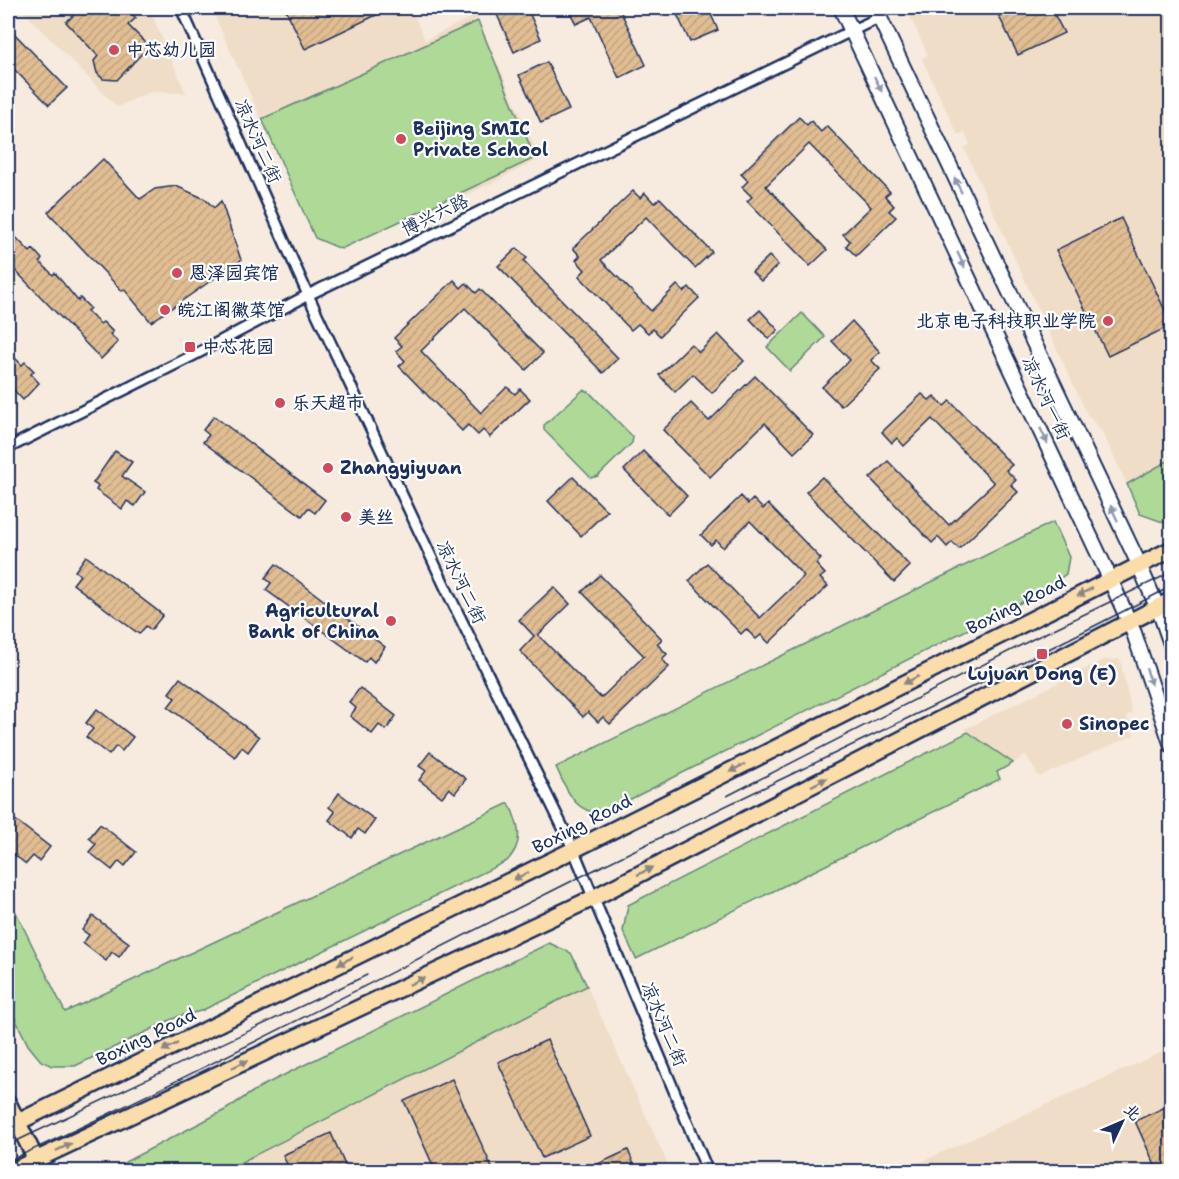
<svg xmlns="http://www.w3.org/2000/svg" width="1179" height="1179" viewBox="0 0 1179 1179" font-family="'Shantell Sans','LXGW WenKai TC',sans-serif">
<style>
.built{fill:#f0ddc7}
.green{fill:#aed997;stroke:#64847a;stroke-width:1.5}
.building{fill:url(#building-hatch);stroke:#1b2f5e;stroke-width:1.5}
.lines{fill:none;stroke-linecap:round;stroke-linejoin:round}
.minor-casing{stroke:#1b2f5e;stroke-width:14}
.secondary-casing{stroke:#1b2f5e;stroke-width:18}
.primary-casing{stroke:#1b2f5e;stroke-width:20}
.minor{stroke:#fff;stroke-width:9}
.secondary{stroke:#fff;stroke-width:14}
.primary{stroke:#fbddab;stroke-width:15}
.tram{stroke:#1b2f5e;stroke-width:1.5}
.oneway{fill:#8d97ae}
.oneway2{fill:#8b8684}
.poi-dot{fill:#d1495b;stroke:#fff;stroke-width:2}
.labels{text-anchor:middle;stroke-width:4.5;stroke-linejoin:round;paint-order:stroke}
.poi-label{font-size:18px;font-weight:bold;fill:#1b2f5e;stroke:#fff;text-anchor:start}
.street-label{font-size:18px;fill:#1b2f5e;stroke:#fff}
</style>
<defs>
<pattern id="building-hatch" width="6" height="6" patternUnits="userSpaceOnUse" patternTransform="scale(1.5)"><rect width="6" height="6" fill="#e1bd92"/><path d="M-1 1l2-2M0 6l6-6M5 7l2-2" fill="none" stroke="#c0a380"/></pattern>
</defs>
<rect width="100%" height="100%" fill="#f6ebde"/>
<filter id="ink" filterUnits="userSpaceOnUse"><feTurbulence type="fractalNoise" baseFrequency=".0167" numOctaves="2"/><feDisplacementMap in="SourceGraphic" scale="12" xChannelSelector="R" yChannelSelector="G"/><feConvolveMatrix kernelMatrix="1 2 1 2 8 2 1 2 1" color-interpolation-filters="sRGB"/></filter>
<g filter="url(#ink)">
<g class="built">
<path d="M20,8H149L186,93L150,92L117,107Z"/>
<path d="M211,8H411L425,40L476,15L540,159L433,212L403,220L341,249L315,238Z"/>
<path d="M906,8H1171V459L1127,484L1102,432L1087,414L1001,229L964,148L970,145L965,133L958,135L922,59L928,55Z"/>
<path d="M1120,659L1132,713L1126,716L1134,735L1039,777L1026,755L1013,763L965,729L1104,660Z"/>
<path d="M587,986L671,1171L223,1172Z"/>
<path d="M1171,1048V1171L899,1172Z"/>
</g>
<g class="green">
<path d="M478,21L535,158L341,249L315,238L262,119Z"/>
<path d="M802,313L825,337L790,371L767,347Z"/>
<path d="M583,390L589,392L633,437L632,443L598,476L591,478L544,430V425Z"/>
<path d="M1171,459V525L1140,514L1127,484Z"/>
<path d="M1053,522L1069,557L1066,574L1038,594L605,812C575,816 567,790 556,767Z"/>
<path d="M968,732L1013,763L997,772L1000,779L636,959L623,931L628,905Z"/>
<path d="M509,803C519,825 525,842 507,861L201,1011L179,1016L75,1066H52L41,1061L28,1045L8,1004V896L65,1012Z"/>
<path d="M549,943L571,953L587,986L224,1171H122L125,1162L225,1110L260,1087Z"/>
</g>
<g class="building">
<path d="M73,8H126L136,18L128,25L149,46L117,80L103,79L97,73L94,61L98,56L66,22L77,12Z"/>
<path d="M285,8H391L305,49Z"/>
<path d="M494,8H527L541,39L514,52Z"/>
<path d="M568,8H619L646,65L619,78L591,17L576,24Z"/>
<path d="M674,8H708L718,30L690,42Z"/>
<path d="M995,8H1051L1064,33L1018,55Z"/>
<path d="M8,27L67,88L49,105L8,63Z"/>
<path d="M547,62L569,110L541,123L519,75Z"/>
<path d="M799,117L807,125L811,121L821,132L827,126L890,192L885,196L894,206L889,211L896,217L856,256L846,246L850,241L843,234L871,207L809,144L766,186L827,250L810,266L747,201L752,197L742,187L748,181L741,174Z"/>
<path d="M103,159L140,199L155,189L176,186L205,199L214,208L221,201L241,260L151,322L124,289L122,291L48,212Z"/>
<path d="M633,191L640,198L645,193L654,203L660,198L712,252L695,268L646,217L601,260L651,311L677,285L684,292L689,287L699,298L660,336L653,329L648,333L638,324L631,330L579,276L585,270L576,260L580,256L573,248Z"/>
<path d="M1121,218L1172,325L1108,356L1056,250Z"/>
<path d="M8,229L30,252L33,249L42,259L40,262L53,275L55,273L78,301L80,298L90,308L87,311L100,324L103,322L113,332L110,334L118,342L101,359L8,263Z"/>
<path d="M517,248L527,258L524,261L618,358L603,373L498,266Z"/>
<path d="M769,256L778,265L761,281L752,272Z"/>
<path d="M454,280L461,288L466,283L476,293L480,289L543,353L526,370L465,308L421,351L481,413L507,387L515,394L520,389L530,399L490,437L483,430L478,435L468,425L462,431L399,366L405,361L396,351L402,346L394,338Z"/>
<path d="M760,310L778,330L769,339L750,319Z"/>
<path d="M852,321L880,352L871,360L880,369L841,406L822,387L850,360L832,341Z"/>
<path d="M718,334L744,361L712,393L693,374L675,392L659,375L691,344L699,352Z"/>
<path d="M8,351L22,365L25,362L34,371L31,374L39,383L23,400L8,384Z"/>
<path d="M755,376L813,435L794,453L765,423L710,477L663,430L691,403L709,421Z"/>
<path d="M922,394L929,400L934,396L944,406L950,401L1012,465L1006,470L1016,480L1011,485L1018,492L959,549L952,542L947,547L938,537L932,543L870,478L888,461L949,525L994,483L932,419L904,446L897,438L892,443L882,432Z"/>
<path d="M214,416L325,500L315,513L308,508L302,516L203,442L209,435L203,430Z"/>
<path d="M115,451L132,462L122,476L145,492L135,506L127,501L122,509L96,490L98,486L93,483Z"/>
<path d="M643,451L687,496L668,515L624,470Z"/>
<path d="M573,477L607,511L581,536L548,501Z"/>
<path d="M822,477L910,566L894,582L806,492Z"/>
<path d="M741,496L748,504L753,499L763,509L768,504L821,559L816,564L825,574L820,578L828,586L769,643L761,635L756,639L746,629L741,634L689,581L707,563L760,618L804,576L750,521L723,548L716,540L711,545L701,535Z"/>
<path d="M86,556L163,615L151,630L146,626L139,634L73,584L80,575L75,571Z"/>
<path d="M276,564L385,647L374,662L369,657L365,662L266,590L271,583L265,578Z"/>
<path d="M600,575L662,639L657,644L667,654L662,659L669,667L610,724L603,717L598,722L588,712L583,717L520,651L534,636L519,620L554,587L570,604L538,635L601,698L644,656L582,592Z"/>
<path d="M180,678L259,737L248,752L242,747L235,757L168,707L175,698L169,693Z"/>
<path d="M360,688L396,716L386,730L379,725L372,734L350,716L356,708L349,702Z"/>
<path d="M97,709L133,737L122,751L116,746L109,755L86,737L93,729L86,723Z"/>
<path d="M430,752L466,779L455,793L449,788L442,797L419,780L426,771L419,766Z"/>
<path d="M339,793L375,820L365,834L358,829L352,838L329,820L335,812L329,807Z"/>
<path d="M14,819L50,847L39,861L33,856L26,864L8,850V827Z"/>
<path d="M100,824L136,852L125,866L119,861L112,870L89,852L96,844L89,838Z"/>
<path d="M93,916L129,943L119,957L112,952L106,961L83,943L89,935L82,930Z"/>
<path d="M547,1040L590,1136L542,1158L498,1062Z"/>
<path d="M452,1079L494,1172H436L404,1101Z"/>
<path d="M1172,1104V1172H1158L1135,1121Z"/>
<path d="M331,1133L348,1172H290L283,1155Z"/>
<path d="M628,1150L637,1172H581Z"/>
</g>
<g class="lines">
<g class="minor-casing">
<g id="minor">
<path d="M181,8L308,295L450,597L571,844L708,1172"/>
<path d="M8,448L196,354L308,295L880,17"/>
</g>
</g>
<g class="secondary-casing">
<g id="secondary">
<path d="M841,8L1107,572L1134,633L1172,746"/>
<path d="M875,8L1136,558L1162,618L1172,647"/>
</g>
</g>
<g class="primary-casing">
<g id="primary">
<path d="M8,1103L42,1172"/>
<path d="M8,1127L573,850L1172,549"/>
<path d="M10,1172L593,898L1172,600"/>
</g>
</g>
<use href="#minor" class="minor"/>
<use href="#secondary" class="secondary"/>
<use href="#primary" class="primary"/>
<g class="tram">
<path d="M727,796L1033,639L1172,572"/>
<path d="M8,1145L367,975"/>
<path d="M8,1161C207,1070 401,966 598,868C789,774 983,685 1172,586"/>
</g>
</g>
<defs><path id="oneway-solid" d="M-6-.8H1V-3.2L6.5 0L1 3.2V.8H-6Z" transform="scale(1.5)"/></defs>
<g class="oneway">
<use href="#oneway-solid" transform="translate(878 84) rotate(64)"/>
<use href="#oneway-solid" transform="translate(958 185) rotate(-115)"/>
<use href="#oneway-solid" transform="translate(961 260) rotate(65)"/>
<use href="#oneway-solid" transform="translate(1044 436) rotate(65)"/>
<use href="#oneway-solid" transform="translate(1114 513) rotate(-115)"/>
<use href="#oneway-solid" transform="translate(1149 677) rotate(72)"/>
</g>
<g class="oneway2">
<use href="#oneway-solid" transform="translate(1085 592) rotate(153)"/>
<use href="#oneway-solid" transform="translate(911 680) rotate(153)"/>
<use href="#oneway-solid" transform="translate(737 768) rotate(153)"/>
<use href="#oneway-solid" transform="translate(819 782) rotate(-27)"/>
<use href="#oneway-solid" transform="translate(645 871) rotate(-27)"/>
<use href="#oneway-solid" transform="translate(521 876) rotate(154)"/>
<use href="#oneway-solid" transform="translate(345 961) rotate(154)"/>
<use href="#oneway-solid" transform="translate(417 981) rotate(-25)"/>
<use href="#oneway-solid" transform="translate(170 1047) rotate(154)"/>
<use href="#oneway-solid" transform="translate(240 1064) rotate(-25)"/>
<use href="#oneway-solid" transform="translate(64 1147) rotate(-25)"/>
</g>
</g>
<g class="poi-dot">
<circle cx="114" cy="50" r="6"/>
<circle cx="401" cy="139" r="6"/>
<circle cx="177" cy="273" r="6"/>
<circle cx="165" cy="310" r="6"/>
<circle cx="1108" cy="321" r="6"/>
<rect x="184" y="341" width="12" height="12" rx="3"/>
<circle cx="280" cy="403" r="6"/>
<circle cx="328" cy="468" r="6"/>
<circle cx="346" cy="517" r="6"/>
<circle cx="391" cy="621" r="6"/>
<rect x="1036" y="648" width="12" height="12" rx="3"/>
<circle cx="1067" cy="724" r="6"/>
</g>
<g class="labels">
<g class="poi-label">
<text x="126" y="56">中芯幼儿园</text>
<text x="413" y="135">Beijing SMIC<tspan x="413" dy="21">Private School</tspan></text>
<text x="189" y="279">恩泽园宾馆</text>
<text x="177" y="316">皖江阁徽菜馆</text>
<text x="1096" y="327" text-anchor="end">北京电子科技职业学院</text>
<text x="202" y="353">中芯花园</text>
<text x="292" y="409">乐天超市</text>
<text x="340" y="474">Zhangyiyuan</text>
<text x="358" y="523">美丝</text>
<text x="379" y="617" text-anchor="end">Agricultural<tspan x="379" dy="21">Bank of China</tspan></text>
<text x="1042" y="680" text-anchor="middle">Lujuan Dong (E)</text>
<text x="1079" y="730">Sinopec</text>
</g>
<g class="street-label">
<text transform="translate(258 141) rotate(66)" y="6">凉水河二街</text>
<text transform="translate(435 215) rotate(-26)" y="6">博兴六路</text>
<text transform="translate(1046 398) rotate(65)" y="6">凉水河一街</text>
<text transform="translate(461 582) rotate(64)" y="6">凉水河二街</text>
<text transform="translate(1016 605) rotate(-27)" y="6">Boxing Road</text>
<text transform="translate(582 824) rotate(-27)" y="6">Boxing Road</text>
<text transform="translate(664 1024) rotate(67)" y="6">凉水河二街</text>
<text transform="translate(146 1037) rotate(-26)" y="6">Boxing Road</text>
</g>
</g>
<rect width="1179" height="1179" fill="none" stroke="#fff" stroke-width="30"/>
<rect x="15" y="15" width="1149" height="1149" fill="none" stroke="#1b2f5e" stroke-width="2" filter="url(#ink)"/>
<g transform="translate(1122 1122) rotate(46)" stroke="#ffffff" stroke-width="4.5" paint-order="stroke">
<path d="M0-4.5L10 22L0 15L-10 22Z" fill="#1b2f5e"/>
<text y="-9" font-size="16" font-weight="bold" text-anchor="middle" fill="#1b2f5e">北</text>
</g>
</svg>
